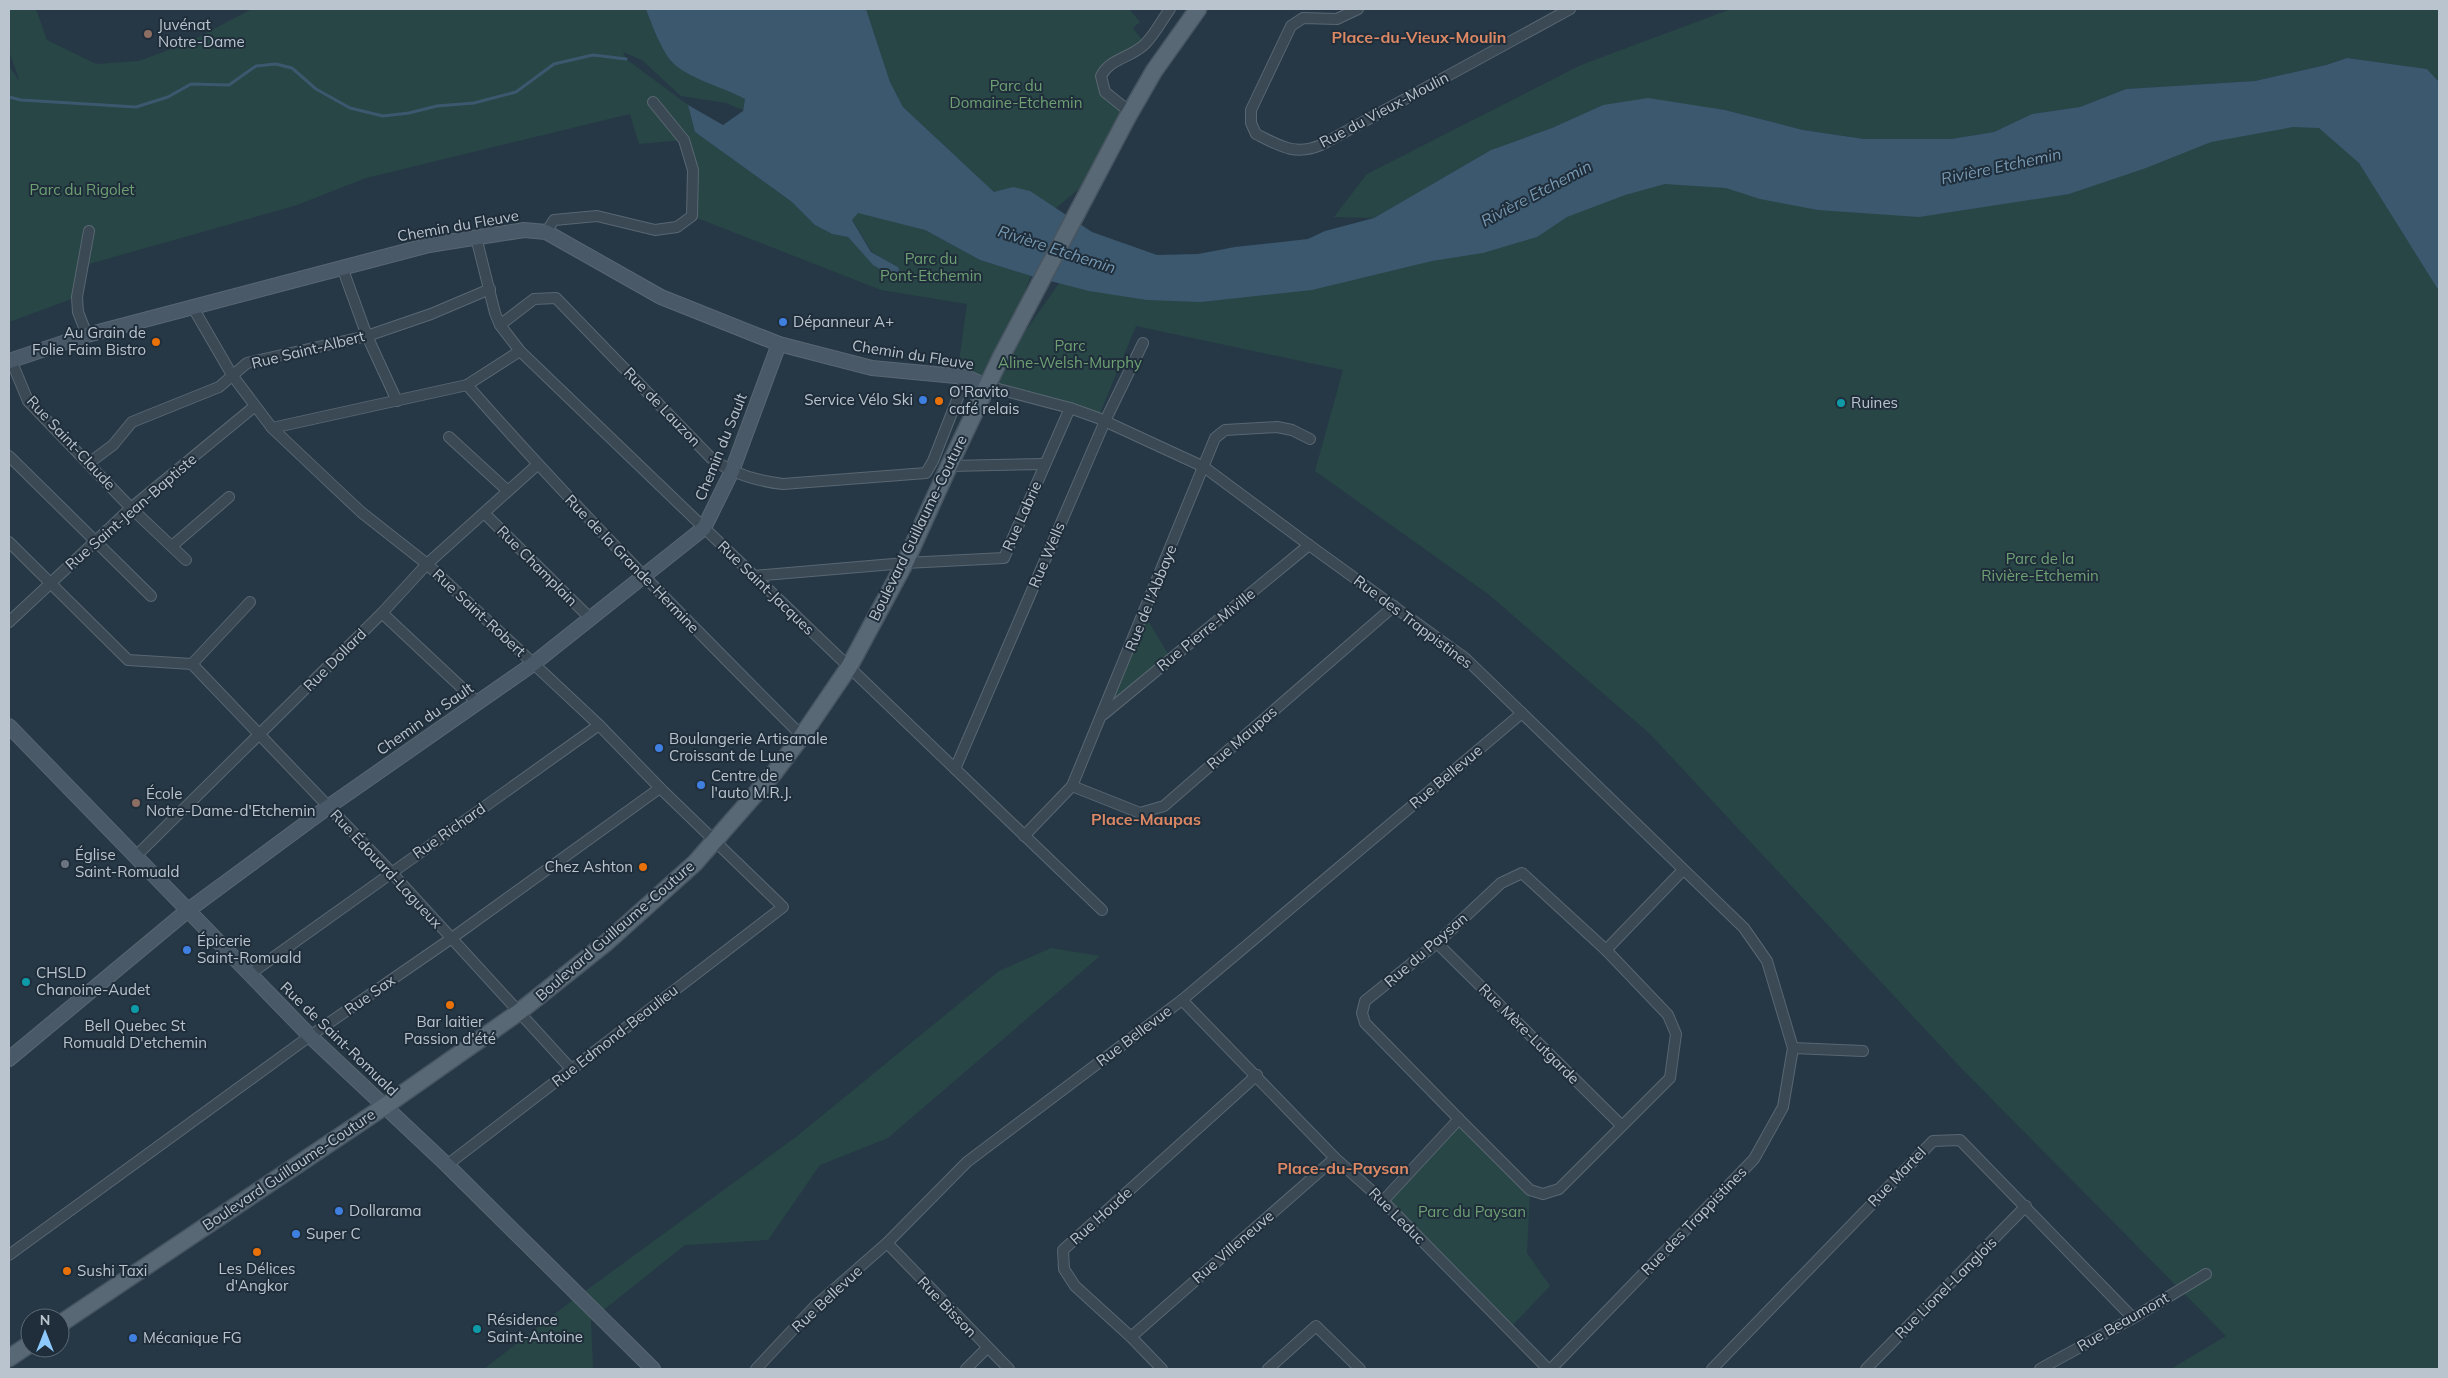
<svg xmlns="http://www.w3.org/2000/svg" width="2448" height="1378" viewBox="0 0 2448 1378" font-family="Mulish,sans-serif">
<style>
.green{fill:#284646}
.water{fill:#3b586f}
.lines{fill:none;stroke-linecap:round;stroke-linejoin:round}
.stream{stroke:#3b586f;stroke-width:3}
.street-casing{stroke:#596772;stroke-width:12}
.secondary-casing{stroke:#596772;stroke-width:16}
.primary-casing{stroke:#475561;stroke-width:19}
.street{stroke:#3b4955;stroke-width:10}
.secondary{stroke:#495968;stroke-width:14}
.primary{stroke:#596875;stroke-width:16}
.education-dot{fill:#8d6e63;stroke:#1f2e3a;stroke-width:2}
.shop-dot{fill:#3f7fe0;stroke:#1f2e3a;stroke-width:2}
.food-dot{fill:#e8710a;stroke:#1f2e3a;stroke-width:2}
.culture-dot{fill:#0f9aa8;stroke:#1f2e3a;stroke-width:2}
.worship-dot{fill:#6b7280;stroke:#1f2e3a;stroke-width:2}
.labels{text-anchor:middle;stroke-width:4;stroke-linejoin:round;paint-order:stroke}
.poi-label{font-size:15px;fill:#b9c4ce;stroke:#1f2e3a;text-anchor:start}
.park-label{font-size:15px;fill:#6ea073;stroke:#1f2e3a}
.street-label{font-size:15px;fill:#b9c4ce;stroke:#1f2e3a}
.neighbourhood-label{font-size:16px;font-weight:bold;fill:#dc8865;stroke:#1f2e3a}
.water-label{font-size:16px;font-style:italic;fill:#7798b2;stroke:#1f2e3a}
</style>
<rect width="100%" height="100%" fill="#263846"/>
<g class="green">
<path d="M9,9H36L47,40L96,64L139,61L187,43L252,9H646L651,23L671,62L745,99L743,110L726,103L681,96L642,60L623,52L626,59L688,105L695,132L792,202L815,225L832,234L848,237L873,265L892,275L901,274L898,267L872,252L852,219L858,212L925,230L980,260L1031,276L989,383L1060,282L1270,269L1593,162L1933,181L2301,100L2439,207V1369H2171L2226,1336L1963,1070L1650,734L1488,594L1315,471L1343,370L1136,326L1098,418L957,376L967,304L881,290L692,216L693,170L684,140L639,144L630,114L366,178L297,205L82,266L77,297L9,322V66L20,82L9,51Z"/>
<path d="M866,9H1129L1140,22L1133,28L1145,44L1105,69V92L1133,106L1096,175L1056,208L994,192L903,107L890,82Z"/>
<path d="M1731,9H2439V82L2427,69L2346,58L2326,65L2255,81L2126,89L2080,107L2032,114L1994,132L1951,139H1864L1803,130L1725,110L1603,105L1552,128L1491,150L1374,218L1334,217L1367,174L1581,65Z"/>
<path d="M1144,614L1171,659L1103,714Z"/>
<path d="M1051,948L1100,956L888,1138L820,1165L768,1240L685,1245L591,1320L593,1369H484L569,1303L796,1137L999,971Z"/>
<path d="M1459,1119L1530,1190L1527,1253L1550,1286L1509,1329L1383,1201Z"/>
</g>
<path class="water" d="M646,9H866L890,82L903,107L994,192L1013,187L1030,191L1092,232L1157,255L1198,254L1235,247L1308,239L1325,231L1374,218L1491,150L1552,128L1603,105L1648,98L1725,110L1803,130L1864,139H1951L1994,132L2032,114L2080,107L2126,89L2255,81L2326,65L2347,58L2427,69L2439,82V291L2359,163L2319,128L2293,127L2211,142L2146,168L2069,194L1919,217L1818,210L1760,199L1726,188L1665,184L1625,195L1567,217L1537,237L1483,253L1432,261L1312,290L1201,302L1147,300L1089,291L1031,276L980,260L925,230L858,213L852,220L871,252L898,267L901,275L892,276L873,265L848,237L832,234L815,225L792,202L695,132L688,105L723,125L743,111L745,99C725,88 687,78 672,62C663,53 650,21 646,9Z"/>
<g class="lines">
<path class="stream" d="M9,97L21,100L136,107L168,97L191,84L229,85L256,66L276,64L292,68L316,89L350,108L383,116L409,113L437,106L474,103L516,92L554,64L593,55L626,59"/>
<g class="street-casing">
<g id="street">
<path d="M1358,9L1337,19L1303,18L1291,26L1251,110V123L1256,134C1280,146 1295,156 1321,145L1570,9"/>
<path d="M1130,112L1105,92L1101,76C1110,58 1131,58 1145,44C1155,34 1162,20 1170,9"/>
<path d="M546,232L554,220L597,216L655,230L677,227L692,216L693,170L684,140L653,102"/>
<path d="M476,237L495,313L500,325L520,351L1102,910"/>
<path d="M342,267L367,336L397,401"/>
<path d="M192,306L232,375L272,428L361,512L427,564L599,725L660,788L783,907L447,1165"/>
<path d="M500,325L534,299L556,298L711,458C732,474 757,481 783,484L926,473L933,461L966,377"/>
<path d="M87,335L78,312L77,297L89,231"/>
<path d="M11,360L28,401L131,508L186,560"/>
<path d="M467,385C574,507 688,622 802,736"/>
<path d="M987,386L1070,408L1098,418L1204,467L1309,545L1465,658L1744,928L1767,961L1793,1048L1783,1107L1754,1159L1551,1369"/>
<path d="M272,428L467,385L520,351"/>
<path d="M449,437L508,491"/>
<path d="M9,456L151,596"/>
<path d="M89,463L113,445L132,422L219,387L247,363L367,336L431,314L490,289"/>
<path d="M949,466L1045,464"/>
<path d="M485,514L590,618"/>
<path d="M9,542L128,660L192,664L391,872L572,1070"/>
<path d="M172,546L229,497"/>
<path d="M753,576L905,563L1004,558L1070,408"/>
<path d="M382,613L477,702"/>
<path d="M9,622L131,508L255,406"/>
<path d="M192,664L250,602"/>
<path d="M1104,714L1309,545"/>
<path d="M955,769L1105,421L1143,343"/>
<path d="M1072,786L1140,813L1164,806L1394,606"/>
<path d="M1024,836L1072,786L1215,438L1225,430L1277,427L1292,430L1310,439"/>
<path d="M135,857L382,613L427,564L537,465"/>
<path d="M1437,943L1621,1125"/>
<path d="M250,974L599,725"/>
<path d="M1182,1000L1335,1158L1383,1201L1548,1369"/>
<path d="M1793,1048L1863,1051"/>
<path d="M1459,1119L1365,1023L1362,1013L1365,1001L1437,943L1501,883L1522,873L1606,950L1683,870"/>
<path d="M1383,1201L1459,1119L1530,1190L1543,1194L1559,1189L1670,1078L1676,1034L1668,1015L1606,950"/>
<path d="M887,1243L1009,1369"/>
<path d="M9,1255L310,1036L452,938L660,788"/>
<path d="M1131,1337L1335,1158"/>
<path d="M756,1369L815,1306L887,1243L967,1162L1182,1000L1522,713"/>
<path d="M966,1369L987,1348"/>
<path d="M1162,1369L1131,1337L1075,1286L1064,1269L1063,1250L1257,1075"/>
<path d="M1268,1369L1316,1326L1360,1369"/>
<path d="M1712,1369L1933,1141L1960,1140L2133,1318"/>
<path d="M1866,1369L2026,1206"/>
<path d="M2040,1369L2133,1318L2206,1274"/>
</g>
</g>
<g class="secondary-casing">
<g id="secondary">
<path d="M9,361L87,335L429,245L524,230L546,232L661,297L779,344L872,368L966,377L987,386"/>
<path d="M9,726L310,1036L447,1165L653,1369"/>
<path d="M9,1059L187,911L328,807L533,664L704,528L732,471L779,344"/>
</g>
</g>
<g class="primary-casing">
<g id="primary">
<path d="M60,1324L385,1106L519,1012L607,942L695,863L774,773L802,736L849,667L905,563L949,466L1000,359L1127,118L1154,71L1198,9"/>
<path d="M9,1358L30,1344"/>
</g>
</g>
<use href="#street" class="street"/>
<use href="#secondary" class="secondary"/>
<use href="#primary" class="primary"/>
</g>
<g class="education-dot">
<circle cx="148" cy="34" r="5"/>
<circle cx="136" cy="803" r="5"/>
</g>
<g class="shop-dot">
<circle cx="783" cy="322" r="5"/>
<circle cx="923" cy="400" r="5"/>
<circle cx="659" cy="748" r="5"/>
<circle cx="701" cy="785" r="5"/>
<circle cx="187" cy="950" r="5"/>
<circle cx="339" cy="1211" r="5"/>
<circle cx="296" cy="1234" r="5"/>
<circle cx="133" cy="1338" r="5"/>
</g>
<g class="food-dot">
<circle cx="156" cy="342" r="5"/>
<circle cx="939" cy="401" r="5"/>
<circle cx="643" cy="867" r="5"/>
<circle cx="450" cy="1005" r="5"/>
<circle cx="257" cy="1252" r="5"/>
<circle cx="67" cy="1271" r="5"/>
</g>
<g class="culture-dot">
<circle cx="1841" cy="403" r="5"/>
<circle cx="26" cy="982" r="5"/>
<circle cx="135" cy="1009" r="5"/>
<circle cx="477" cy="1329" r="5"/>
</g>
<circle class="worship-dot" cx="65" cy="864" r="5"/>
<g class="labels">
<g class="poi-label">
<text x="158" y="30">Juvénat<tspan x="158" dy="17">Notre-Dame</tspan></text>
<text x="793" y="327">Dépanneur A+</text>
<text x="146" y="338" text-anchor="end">Au Grain de<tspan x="146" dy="17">Folie Faim Bistro</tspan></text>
<text x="949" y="397">O'Ravito<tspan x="949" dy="17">café relais</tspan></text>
<text x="913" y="405" text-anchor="end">Service Vélo Ski</text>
<text x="1851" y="408">Ruines</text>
<text x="669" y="744">Boulangerie Artisanale<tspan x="669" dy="17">Croissant de Lune</tspan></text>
<text x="711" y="781">Centre de<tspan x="711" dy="17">l'auto M.R.J.</tspan></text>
<text x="146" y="799">École<tspan x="146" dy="17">Notre-Dame-d'Etchemin</tspan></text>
<text x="75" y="860">Église<tspan x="75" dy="17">Saint-Romuald</tspan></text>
<text x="633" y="872" text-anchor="end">Chez Ashton</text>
<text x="197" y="946">Épicerie<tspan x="197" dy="17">Saint-Romuald</tspan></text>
<text x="36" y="978">CHSLD<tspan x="36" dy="17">Chanoine-Audet</tspan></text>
<text x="450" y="1027" text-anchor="middle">Bar laitier<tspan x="450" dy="17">Passion d'été</tspan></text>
<text x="135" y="1031" text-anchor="middle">Bell Quebec St<tspan x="135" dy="17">Romuald D'etchemin</tspan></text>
<text x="349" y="1216">Dollarama</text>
<text x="306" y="1239">Super C</text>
<text x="257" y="1274" text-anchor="middle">Les Délices<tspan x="257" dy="17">d'Angkor</tspan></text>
<text x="77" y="1276">Sushi Taxi</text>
<text x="487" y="1325">Résidence<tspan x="487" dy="17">Saint-Antoine</tspan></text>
<text x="143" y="1343">Mécanique FG</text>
</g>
<g class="park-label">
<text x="1016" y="91">Parc du<tspan x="1016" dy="17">Domaine-Etchemin</tspan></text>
<text x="82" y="195">Parc du Rigolet</text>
<text x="931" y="264">Parc du<tspan x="931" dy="17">Pont-Etchemin</tspan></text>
<text x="1070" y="351">Parc<tspan x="1070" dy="17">Aline-Welsh-Murphy</tspan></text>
<text x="2040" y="564">Parc de la<tspan x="2040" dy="17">Rivière-Etchemin</tspan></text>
<text x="1472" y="1217">Parc du Paysan</text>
</g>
<g class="street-label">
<text transform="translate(1384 110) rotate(-28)" y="5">Rue du Vieux-Moulin</text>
<text transform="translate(458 226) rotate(-10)" y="5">Chemin du Fleuve</text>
<text transform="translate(308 350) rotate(-14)" y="5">Rue Saint-Albert</text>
<text transform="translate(913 355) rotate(9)" y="5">Chemin du Fleuve</text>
<text transform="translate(662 407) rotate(46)" y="5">Rue de Lauzon</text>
<text transform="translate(71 443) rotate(47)" y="5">Rue Saint-Claude</text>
<text transform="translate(721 447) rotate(-68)" y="5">Chemin du Sault</text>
<text transform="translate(131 512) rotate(-41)" y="5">Rue Saint-Jean-Baptiste</text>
<text transform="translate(1022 516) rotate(-66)" y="5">Rue Labrie</text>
<text transform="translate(918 528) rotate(-64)" y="5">Boulevard Guillaume-Couture</text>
<text transform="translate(1047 555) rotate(-67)" y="5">Rue Wells</text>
<text transform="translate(632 564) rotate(46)" y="5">Rue de la Grande-Hermine</text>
<text transform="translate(537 566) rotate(45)" y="5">Rue Champlain</text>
<text transform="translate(766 588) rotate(44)" y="5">Rue Saint-Jacques</text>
<text transform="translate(1151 598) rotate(-68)" y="5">Rue de l'Abbaye</text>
<text transform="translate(479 613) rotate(43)" y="5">Rue Saint-Robert</text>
<text transform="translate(1413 622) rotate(37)" y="5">Rue des Trappistines</text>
<text transform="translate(1206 630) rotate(-39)" y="5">Rue Pierre-Miville</text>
<text transform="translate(335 660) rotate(-45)" y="5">Rue Dollard</text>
<text transform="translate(425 719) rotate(-35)" y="5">Chemin du Sault</text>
<text transform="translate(1242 738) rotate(-41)" y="5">Rue Maupas</text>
<text transform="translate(1446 777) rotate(-40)" y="5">Rue Bellevue</text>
<text transform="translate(449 831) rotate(-35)" y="5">Rue Richard</text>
<text transform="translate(386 869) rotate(47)" y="5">Rue Édouard-Lagueux</text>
<text transform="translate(615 931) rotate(-41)" y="5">Boulevard Guillaume-Couture</text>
<text transform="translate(1426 950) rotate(-41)" y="5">Rue du Paysan</text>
<text transform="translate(370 995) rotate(-35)" y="5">Rue Sax</text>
<text transform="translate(1529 1034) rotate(45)" y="5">Rue Mère-Lutgarde</text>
<text transform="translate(615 1036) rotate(-38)" y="5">Rue Edmond-Beaulieu</text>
<text transform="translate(1134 1036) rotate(-37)" y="5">Rue Bellevue</text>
<text transform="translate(339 1039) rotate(44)" y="5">Rue de Saint-Romuald</text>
<text transform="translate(289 1170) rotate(-34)" y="5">Boulevard Guillaume-Couture</text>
<text transform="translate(1897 1177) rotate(-46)" y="5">Rue Martel</text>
<text transform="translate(1101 1216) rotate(-42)" y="5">Rue Houde</text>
<text transform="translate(1397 1216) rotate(45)" y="5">Rue Leduc</text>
<text transform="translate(1694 1221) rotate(-46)" y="5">Rue des Trappistines</text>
<text transform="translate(1233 1247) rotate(-41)" y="5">Rue Villeneuve</text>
<text transform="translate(1946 1288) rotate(-45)" y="5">Rue Lionel-Langlois</text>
<text transform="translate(827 1299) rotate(-43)" y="5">Rue Bellevue</text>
<text transform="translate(947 1307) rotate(46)" y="5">Rue Bisson</text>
<text transform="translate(2123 1322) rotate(-30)" y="5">Rue Beaumont</text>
</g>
<g class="neighbourhood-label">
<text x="1419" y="43">Place-du-Vieux-Moulin</text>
<text x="1146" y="825">Place-Maupas</text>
<text x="1343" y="1174">Place-du-Paysan</text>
</g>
<g class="water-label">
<text transform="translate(2001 166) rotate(-12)" y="6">Rivière Etchemin</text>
<text transform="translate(1536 193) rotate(-28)" y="6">Rivière Etchemin</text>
<text transform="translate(1057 249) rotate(18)" y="6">Rivière Etchemin</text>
</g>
</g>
<rect width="2448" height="1378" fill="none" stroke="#b9c4ce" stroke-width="20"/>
<g transform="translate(45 1333)"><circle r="24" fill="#1f2e3a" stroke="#5d6a75"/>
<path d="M0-4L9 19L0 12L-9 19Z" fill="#8ec9fe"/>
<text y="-8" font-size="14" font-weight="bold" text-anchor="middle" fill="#b9c4ce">N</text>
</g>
</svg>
